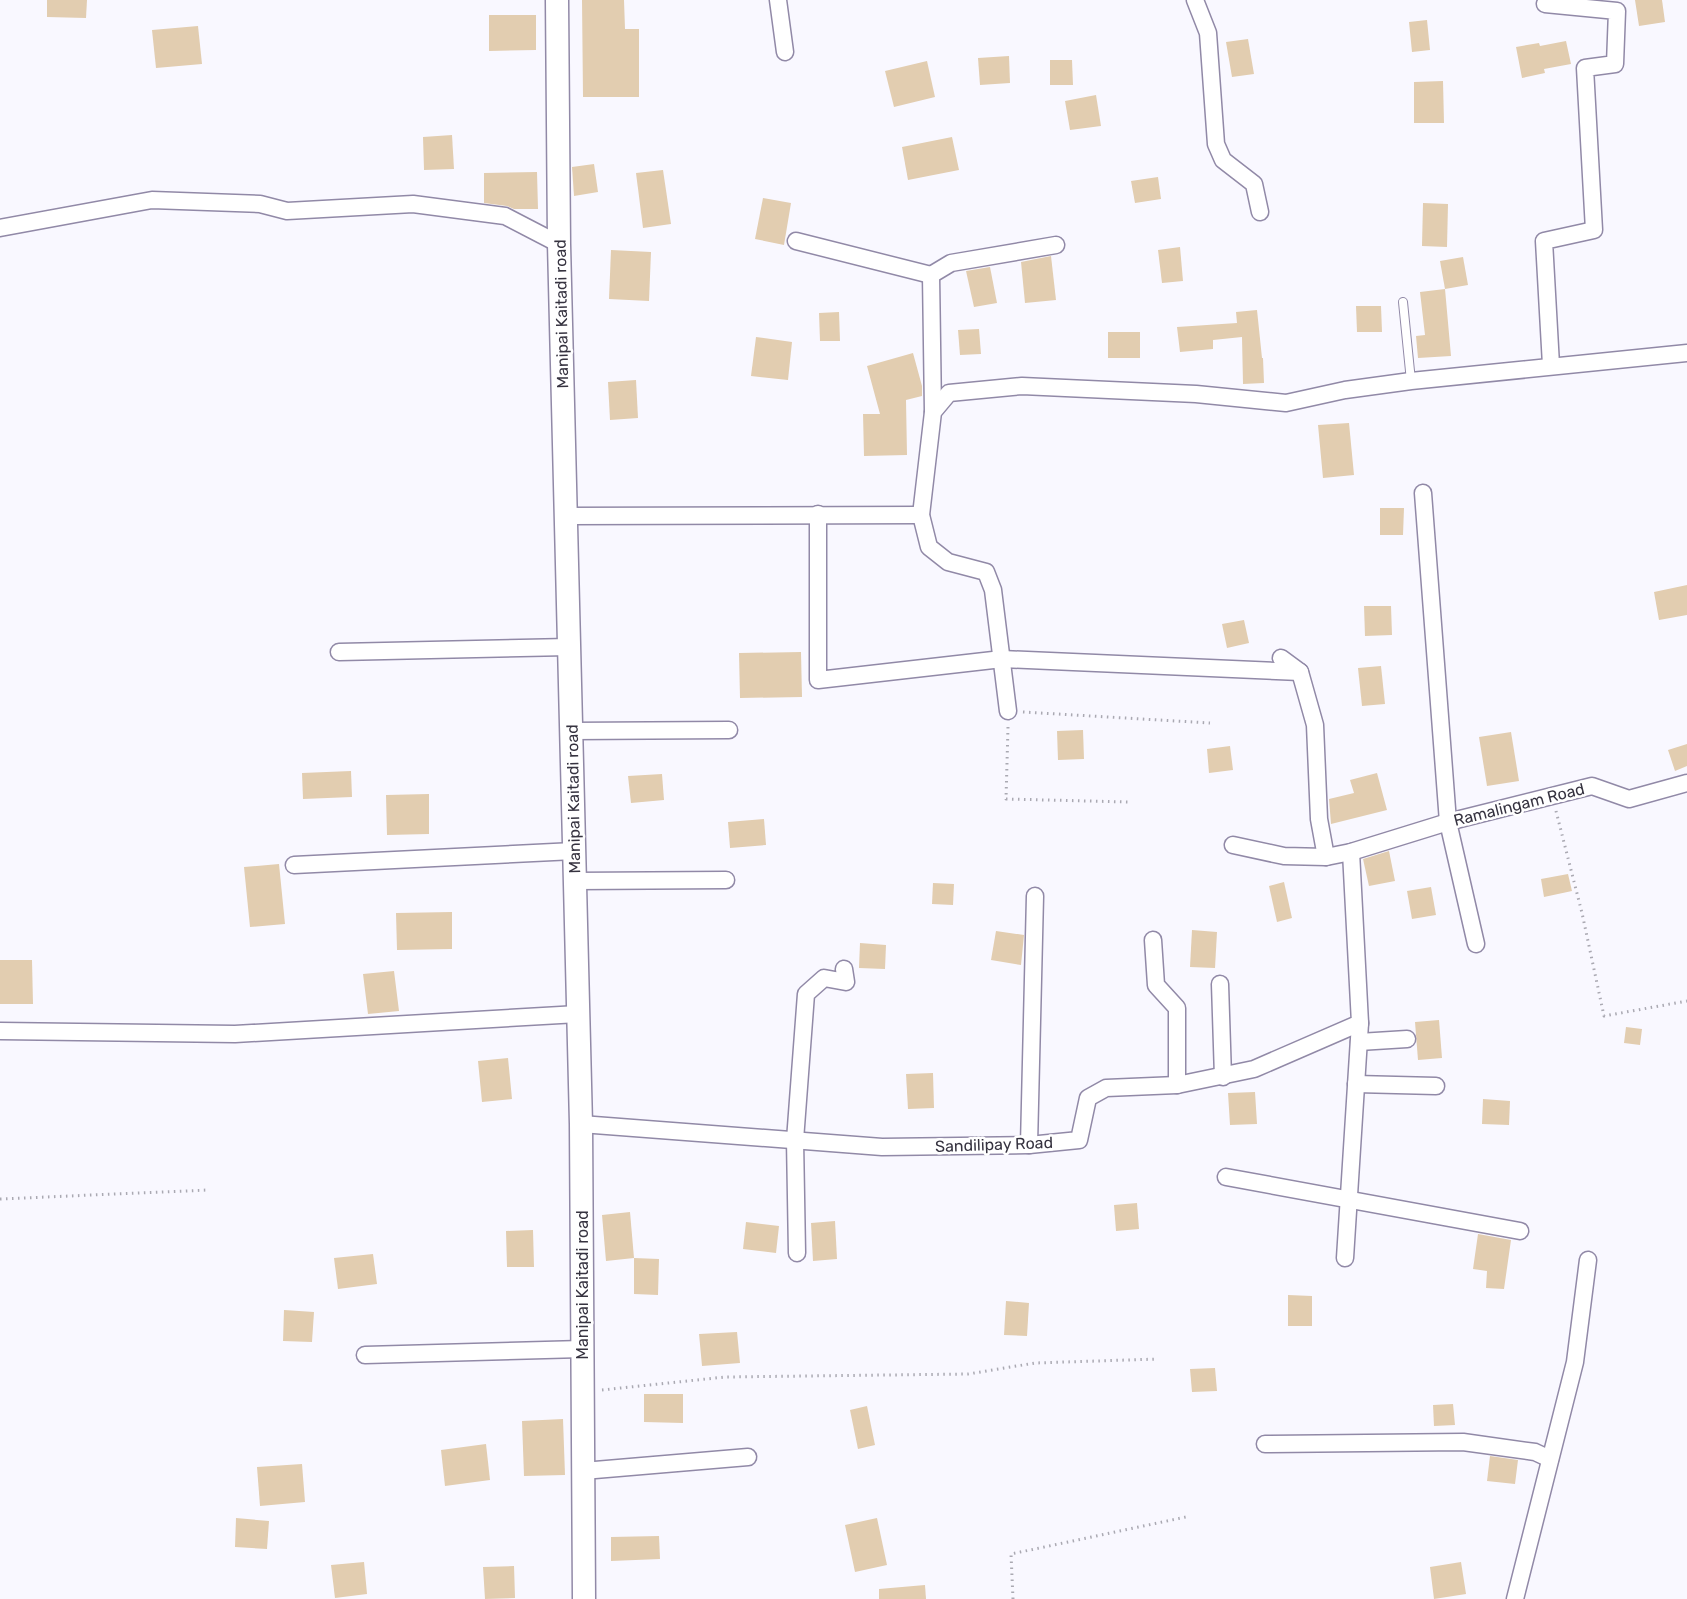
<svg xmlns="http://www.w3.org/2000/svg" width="1687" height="1599" viewBox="0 0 1687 1599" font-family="Rubik,sans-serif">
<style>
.building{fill:#e2cdb0}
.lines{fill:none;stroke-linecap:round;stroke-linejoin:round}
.lane-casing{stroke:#9189a7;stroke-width:10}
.street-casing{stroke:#9189a7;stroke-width:19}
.secondary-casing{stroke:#9189a7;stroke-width:25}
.path{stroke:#aaa9b2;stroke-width:3;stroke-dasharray:1.5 4.5;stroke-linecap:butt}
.lane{stroke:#fff;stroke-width:8}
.street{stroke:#fff;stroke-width:16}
.secondary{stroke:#fff;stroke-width:22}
.labels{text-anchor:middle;stroke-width:5;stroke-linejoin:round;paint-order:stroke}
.street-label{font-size:16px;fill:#363340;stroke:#fff}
</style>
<rect width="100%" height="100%" fill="#f9f8ff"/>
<g class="building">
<path d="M47,0H87L86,18L47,17Z"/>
<path d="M582,0H624L625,29H639V97H583Z"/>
<path d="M1635,0H1662L1665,22L1639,26Z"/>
<path d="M489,15H536V50L489,51Z"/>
<path d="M1427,20L1430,50L1412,52L1409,22Z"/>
<path d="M198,26L202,64L156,68L152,30Z"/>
<path d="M1248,39L1254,74L1232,77L1226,42Z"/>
<path d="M1566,41L1571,64L1544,69L1545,73L1522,78L1516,47L1539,43L1540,46Z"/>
<path d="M1009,56L1010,83L980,85L978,58Z"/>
<path d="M1050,60H1072L1073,85H1050Z"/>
<path d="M927,61L935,97L894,107L885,71Z"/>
<path d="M1443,81L1444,123H1414V82Z"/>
<path d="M1096,95L1101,126L1070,130L1065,101Z"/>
<path d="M452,135L454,169L424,170L423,137Z"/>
<path d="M952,137L959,170L908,180L902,147Z"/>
<path d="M594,164L598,192L574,196L572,167Z"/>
<path d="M663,170L671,224L643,228L636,173Z"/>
<path d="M537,172L538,209H514L507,206L484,203V173Z"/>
<path d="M1158,177L1161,199L1135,203L1131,181Z"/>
<path d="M763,198L791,203L784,245L755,239Z"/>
<path d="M1423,203L1448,204L1447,247L1422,246Z"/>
<path d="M1180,247L1183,281L1162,283L1158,250Z"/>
<path d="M611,250L651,252L649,301L609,299Z"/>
<path d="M1051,256L1056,300L1025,303L1021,262Z"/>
<path d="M1463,257L1468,285L1445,289L1440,261Z"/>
<path d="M990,267L997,303L974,307L966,271Z"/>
<path d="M1445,289L1451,356L1418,358L1416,336L1425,335L1420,292Z"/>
<path d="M1356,306H1381L1382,332H1357Z"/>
<path d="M1257,310L1262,358H1263L1264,383L1243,384L1242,337L1213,340V349L1180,352L1177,327L1237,323L1236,312Z"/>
<path d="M839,312L840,341H820L819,313Z"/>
<path d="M979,329L981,354L960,355L958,330Z"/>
<rect x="1108" y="332" width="32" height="26"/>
<path d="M756,337L792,342L788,380L751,376Z"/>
<path d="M913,353L922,386V396L906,400L907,455L864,456L863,414H880L867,366Z"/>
<path d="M636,380L638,418L610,420L608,382Z"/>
<path d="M1349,423L1354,475L1323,478L1318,425Z"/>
<path d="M1380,508H1404L1403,535H1380Z"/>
<path d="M1687,585V615L1659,620L1654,592Z"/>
<path d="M1364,606H1391L1392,635L1365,636Z"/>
<path d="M1244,620L1249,643L1227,648L1222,624Z"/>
<path d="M801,652L802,697L740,698L739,653Z"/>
<path d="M1381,666L1385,704L1362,706L1358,668Z"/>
<path d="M1083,730L1084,759L1058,760L1057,731Z"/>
<path d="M1511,732L1519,781L1487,786L1479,737Z"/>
<path d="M1687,744V766L1675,771L1668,750Z"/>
<path d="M1230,746L1233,770L1209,773L1207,749Z"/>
<path d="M351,771L352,797L303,799L302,773Z"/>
<path d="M1377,773L1387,810L1331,824L1329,799L1354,793L1350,780Z"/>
<path d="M662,774L664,800L631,803L628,776Z"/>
<path d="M429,794V834L387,835L386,795Z"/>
<path d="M764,819L766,845L730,848L728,822Z"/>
<path d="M1389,851L1395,881L1369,886L1363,859Z"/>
<path d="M279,864L285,924L250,927L244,867Z"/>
<path d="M1568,874L1572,891L1544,897L1541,879Z"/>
<path d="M1284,882L1292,918L1277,922L1269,886Z"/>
<path d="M933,883L954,884L953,905L932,904Z"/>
<path d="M1431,887L1436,915L1412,919L1407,891Z"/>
<path d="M452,912V949L397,950L396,913Z"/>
<path d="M1192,930L1217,932L1215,968L1190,967Z"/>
<path d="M996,931L1024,935L1021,965L991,960Z"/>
<path d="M860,943L886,945L885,969L859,968Z"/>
<path d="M0,960H32L33,1004H0Z"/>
<path d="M394,971L399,1011L368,1014L363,974Z"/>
<path d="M1439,1020L1442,1058L1418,1060L1415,1022Z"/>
<path d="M1626,1027L1642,1029L1640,1045L1624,1043Z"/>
<path d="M508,1058L512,1099L482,1102L478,1061Z"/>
<path d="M933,1073L934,1108L908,1109L906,1074Z"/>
<path d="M1255,1092L1257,1124L1230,1125L1228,1093Z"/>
<path d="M1483,1099L1510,1101L1509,1125L1482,1124Z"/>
<path d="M1137,1203L1139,1229L1116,1231L1114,1205Z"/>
<path d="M630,1212L634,1258L606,1261L602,1215Z"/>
<path d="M835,1221L837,1259L813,1261L811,1223Z"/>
<path d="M746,1222L779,1226L776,1253L743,1249Z"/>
<path d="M533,1230L534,1267H507L506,1231Z"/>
<path d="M1478,1234L1511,1240L1504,1289L1486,1288L1487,1271L1473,1269Z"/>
<path d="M373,1254L377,1284L338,1289L334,1258Z"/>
<path d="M634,1258L659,1259L658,1295L634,1294Z"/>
<path d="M1288,1295L1312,1296V1326H1288Z"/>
<path d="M1006,1301L1029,1303L1027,1336L1004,1335Z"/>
<path d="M284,1310L314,1312L312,1342L283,1341Z"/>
<path d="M737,1332L740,1363L702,1366L699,1334Z"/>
<path d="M1215,1368L1217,1391L1192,1392L1190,1369Z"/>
<path d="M644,1394H683V1423L644,1422Z"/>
<path d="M1453,1404L1455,1425L1434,1426L1433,1405Z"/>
<path d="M867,1406L875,1445L858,1449L850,1410Z"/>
<path d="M563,1419L565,1475L524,1476L522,1421Z"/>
<path d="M486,1444L490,1480L445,1486L441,1450Z"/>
<path d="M1490,1456L1518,1460L1515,1484L1487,1481Z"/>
<path d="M302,1464L305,1502L260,1506L257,1467Z"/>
<path d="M236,1518L269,1521L267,1549L235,1547Z"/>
<path d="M877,1518L887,1565L855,1572L845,1525Z"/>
<path d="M659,1536L660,1559L611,1561V1537Z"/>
<path d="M364,1562L367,1594L335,1598L331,1565Z"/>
<path d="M1461,1562L1466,1594L1434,1599L1430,1567Z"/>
<path d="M514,1566L515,1598L485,1599L483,1567Z"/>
<path d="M925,1585L926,1599H879V1589Z"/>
</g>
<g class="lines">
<g class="lane-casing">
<path id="lane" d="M1403,302L1411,381"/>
</g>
<g class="street-casing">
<g id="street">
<path d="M778,0L785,52"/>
<path d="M1195,0L1208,33L1216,144L1223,160L1254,184L1260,212"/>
<path d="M1545,4L1617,11L1615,64L1585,68L1594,230L1544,241L1551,365"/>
<path d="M0,228L152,200L260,204L287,211L413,204L505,216L559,244"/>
<path d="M796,241L931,275"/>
<path d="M933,412L931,275L951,263L1056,245"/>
<path d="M1423,493L1448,822L1476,944"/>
<path d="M818,514V680L1002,659L1300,672"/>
<path d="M566,516L921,515"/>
<path d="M339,652L569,647"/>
<path d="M1281,658L1300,672L1315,725L1319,819L1326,857"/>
<path d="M1008,711L993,590L986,572L948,562L929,547L921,515L933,412L949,393L1022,386L1196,394L1286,403L1345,390L1411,381L1687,353"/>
<path d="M571,731L729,730"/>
<path d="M1233,845L1284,856L1326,857L1351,852L1448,822L1592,786L1629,799L1687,783"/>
<path d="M294,865L574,851"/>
<path d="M575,881L726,880"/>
<path d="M1153,940L1156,985L1177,1008V1085"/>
<path d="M1220,984L1223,1077"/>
<path d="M0,1031L235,1034L578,1014"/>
<path d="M1359,1042L1407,1039"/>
<path d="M1356,1084L1436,1086"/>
<path d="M581,1124L882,1147L1029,1145L1079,1140L1088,1098L1106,1088L1177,1085L1254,1069L1360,1023L1351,852"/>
<path d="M1029,1145L1035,896"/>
<path d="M1226,1177L1520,1231"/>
<path d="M797,1253L795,1140L806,994L824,978L846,982L844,969"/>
<path d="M1345,1258L1360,1023"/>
<path d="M365,1355L582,1349"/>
<path d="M1265,1444L1463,1442L1535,1452L1550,1459"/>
<path d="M583,1471L748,1457"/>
<path d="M1515,1599L1575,1362L1588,1260"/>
</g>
</g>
<g class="secondary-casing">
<path id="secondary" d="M557,0L559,244L581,1124L584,1599"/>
</g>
<g class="path">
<path d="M1023,712L1210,723"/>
<path d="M1008,727L1006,799L1129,802"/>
<path d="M1556,811L1582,913L1604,1016L1687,1001"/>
<path d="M0,1199L208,1190"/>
<path d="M602,1390L725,1377L968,1374L1035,1363L1158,1359"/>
<path d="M1013,1599L1011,1554L1186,1517"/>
</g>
<use href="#lane" class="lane"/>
<use href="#street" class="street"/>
<use href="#secondary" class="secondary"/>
</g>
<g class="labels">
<g class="street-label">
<text transform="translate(561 314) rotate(-91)" y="6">Manipai Kaitadi road</text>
<text transform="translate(573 799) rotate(-91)" y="6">Manipai Kaitadi road</text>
<text transform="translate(1519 804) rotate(-14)" y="6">Ramalingam Road</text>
<text transform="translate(994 1144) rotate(-2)" y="6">Sandilipay Road</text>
<text transform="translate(582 1285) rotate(-90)" y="6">Manipai Kaitadi road</text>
</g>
</g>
</svg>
